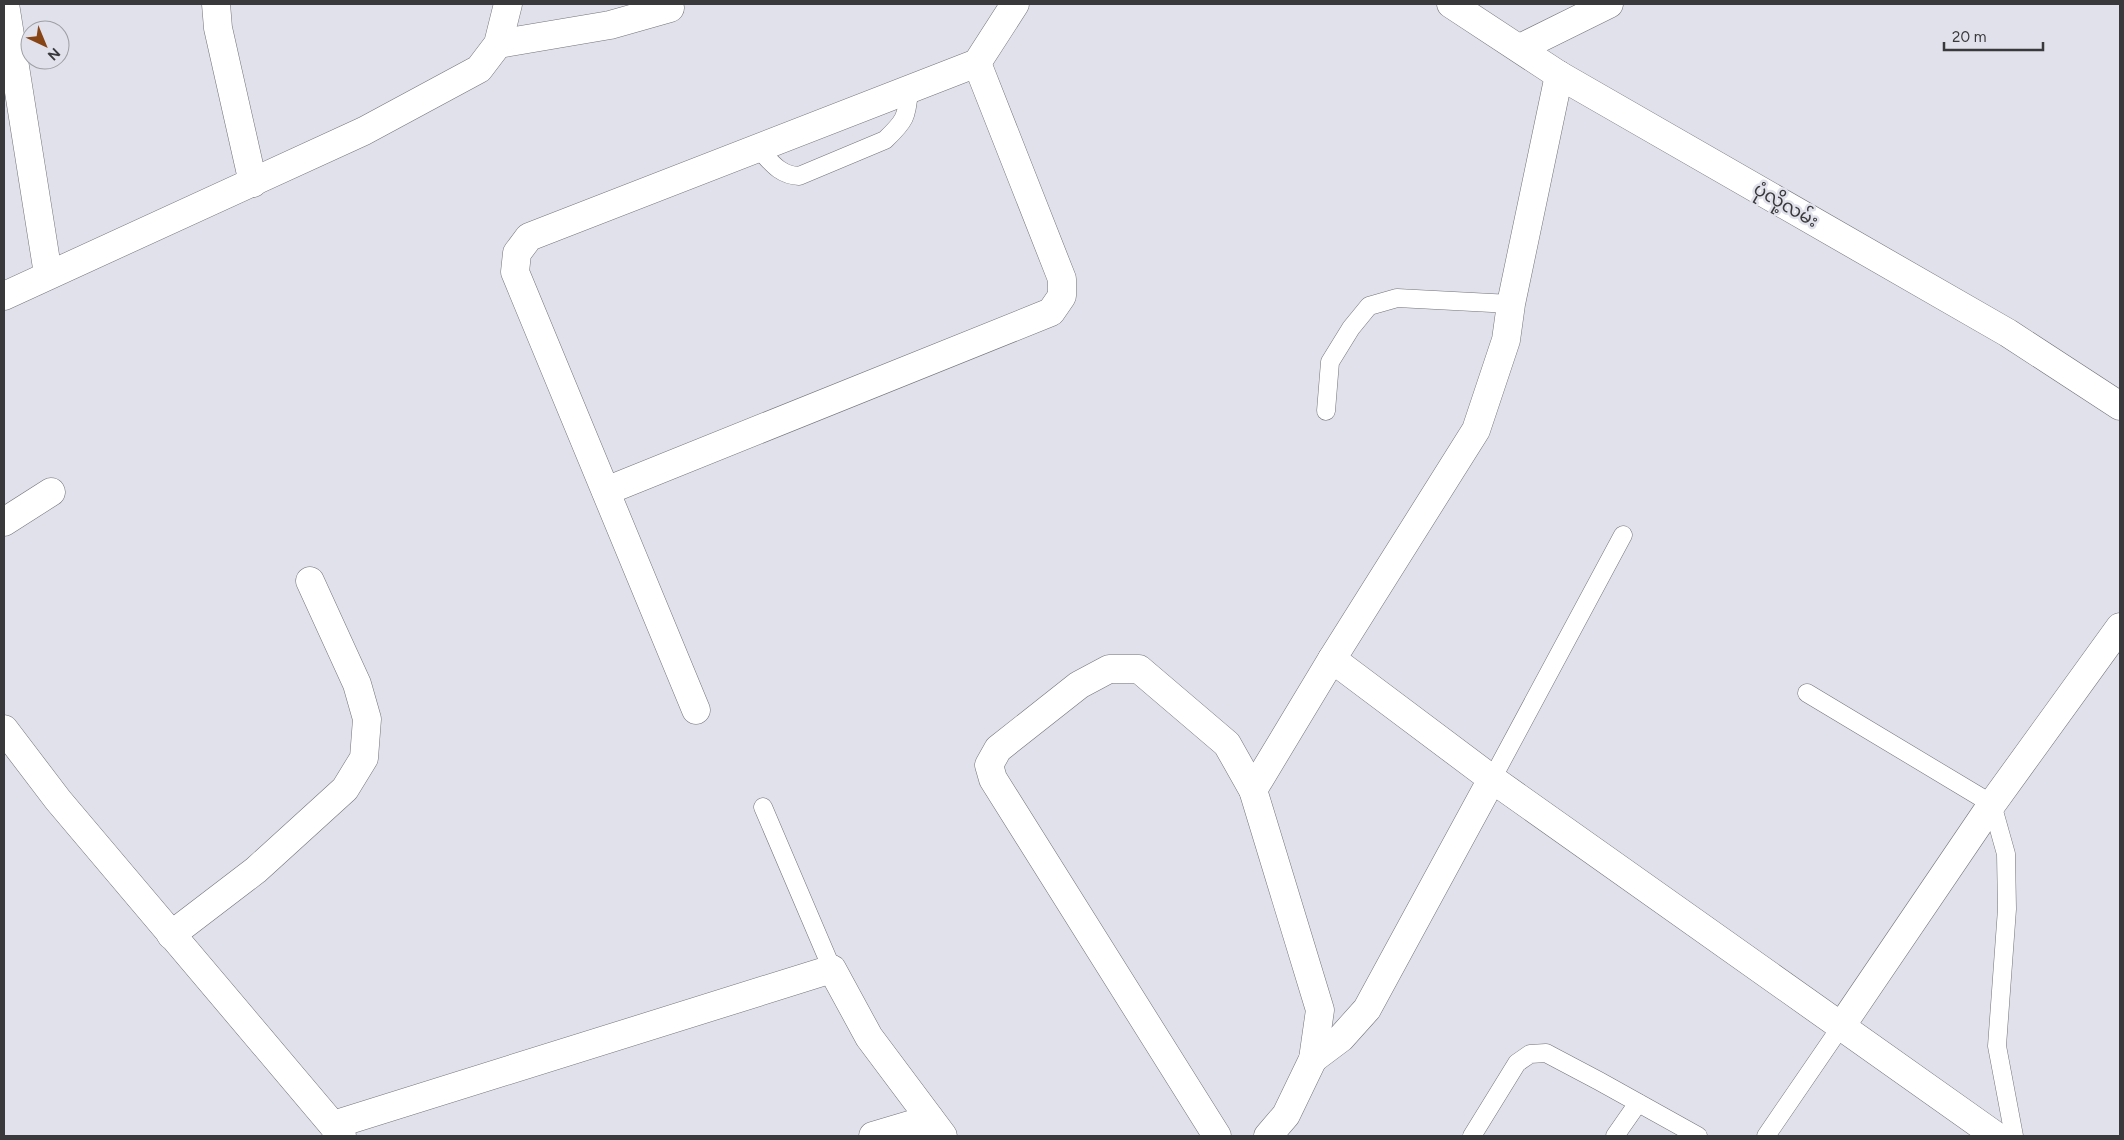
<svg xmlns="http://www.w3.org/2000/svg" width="2124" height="1140" viewBox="0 0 2124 1140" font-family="Figtree,'Noto Sans Myanmar',sans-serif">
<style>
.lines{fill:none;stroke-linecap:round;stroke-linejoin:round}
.lane-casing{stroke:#72727a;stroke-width:19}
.street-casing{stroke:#72727a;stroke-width:29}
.secondary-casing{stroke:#72727a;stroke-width:29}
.lane{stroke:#fff;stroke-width:18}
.street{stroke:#fff;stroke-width:28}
.secondary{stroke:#fff;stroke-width:28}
.labels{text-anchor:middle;stroke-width:5;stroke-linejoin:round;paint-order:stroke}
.street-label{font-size:18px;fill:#39393c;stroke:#e1e1eb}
</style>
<rect width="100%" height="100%" fill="#e1e1eb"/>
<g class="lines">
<g class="lane-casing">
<g id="lane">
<path d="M758,148C771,162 779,175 799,176L885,140C905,121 907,117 909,90"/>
<path d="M1326,411L1330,362L1351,328L1369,306L1397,298L1511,304"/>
<path d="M1807,693L1992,804L2006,854L2007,909L1997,1046L2014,1136"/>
<path d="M1492,779L1623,535"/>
<path d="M763,807L832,969"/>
<path d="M1472,1136L1517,1063L1530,1054L1546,1053L1599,1081L1698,1136"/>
<path d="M1615,1136L1638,1103"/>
<path d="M1766,1136L1842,1025"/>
</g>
</g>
<g class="street-casing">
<g id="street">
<path d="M5,4L48,274"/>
<path d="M216,4L218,28L253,183"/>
<path d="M498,44L610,25L670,8"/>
<path d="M1520,48L1609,4"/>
<path d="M1559,75L1511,304L1506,340L1476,430L1332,659L1492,779L1996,1136"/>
<path d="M4,296L364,131L479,69L498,44L508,4"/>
<path d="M606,491L1051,312L1062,296V279L977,63"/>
<path d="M4,522L51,492"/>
<path d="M696,710L515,272L517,253L529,237L977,63L1015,4"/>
<path d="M4,729L58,800L342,1136"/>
<path d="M1253,790L1332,659"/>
<path d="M171,935L256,870L345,789L364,758L367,719L357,684L310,581"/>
<path d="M1842,1025L1992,804L2120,627"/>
<path d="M1313,1059L1341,1038L1367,1009L1492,779"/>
<path d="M333,1125L832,969L869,1037L943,1136"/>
<path d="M873,1136L930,1119"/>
<path d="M1217,1136L993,779L989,765L998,749L1079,685L1109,669H1139L1227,744L1253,790L1320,1010L1313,1059L1286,1115L1268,1136"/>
</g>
</g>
<g class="secondary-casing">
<path id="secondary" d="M1451,4L1559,75L2008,333L2120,406"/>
</g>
<use href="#lane" class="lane"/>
<use href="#street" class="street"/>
<use href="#secondary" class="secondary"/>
</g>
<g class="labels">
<g class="street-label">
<text transform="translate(1786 205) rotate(30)" y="6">ပုံလို့လမ်း</text>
</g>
</g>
<rect width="2124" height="1140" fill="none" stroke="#39393c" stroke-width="10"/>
<g transform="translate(45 45) rotate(136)"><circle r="24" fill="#e1e1eb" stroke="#9e9ea5"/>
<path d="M0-4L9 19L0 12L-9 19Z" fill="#874415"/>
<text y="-8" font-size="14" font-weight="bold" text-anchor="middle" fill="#39393c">N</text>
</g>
<path d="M1944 42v8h99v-8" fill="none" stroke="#39393c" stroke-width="2.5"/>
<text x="1952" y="42" font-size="15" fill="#39393c" stroke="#e1e1eb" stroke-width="4" paint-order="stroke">20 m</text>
</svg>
